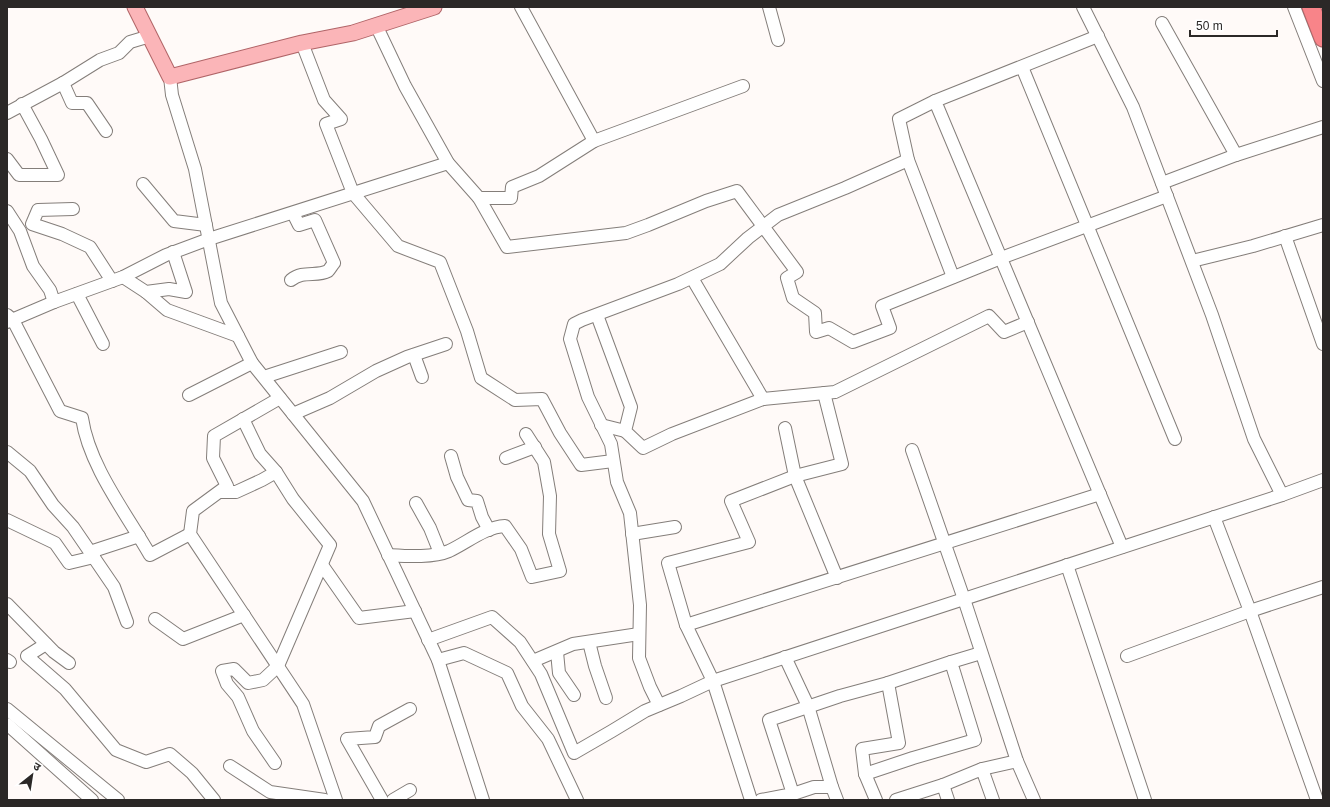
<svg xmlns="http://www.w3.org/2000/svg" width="1330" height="807" viewBox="0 0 1330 807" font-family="Helvetica,'Noto Sans Devanagari',sans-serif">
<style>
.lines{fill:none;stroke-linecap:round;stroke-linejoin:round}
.minor-casing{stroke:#847e7a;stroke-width:14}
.major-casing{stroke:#b06467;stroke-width:17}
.highway-casing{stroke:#b06467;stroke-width:19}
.minor{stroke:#fff;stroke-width:12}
.major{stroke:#fbb5b8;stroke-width:15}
.highway{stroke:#f88489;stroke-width:17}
</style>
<rect width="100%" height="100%" fill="#fffaf8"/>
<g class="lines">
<g class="minor-casing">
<g id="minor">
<path d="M521,7L594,141"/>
<path d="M769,7L778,40"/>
<path d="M1083,7L1133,107L1212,315L1254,439L1282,495L1323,480"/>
<path d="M1294,7L1323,81"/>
<path d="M376,25L405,86L448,163L479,198L507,247L626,233L648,225L706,201L737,191L797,272L787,278L793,298L815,313L816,332L829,328L853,342L890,328L882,306L1001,258L1167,196"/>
<path d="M1098,36L935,101L1122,547"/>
<path d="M302,43L324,100L341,119L326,124L353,193L398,246L440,262L467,331L481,378L515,400L542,399L560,433L581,465L613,461"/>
<path d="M1022,67L1175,439"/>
<path d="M170,77L172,95L195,169L221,303L252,363L363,501L438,660L483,800"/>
<path d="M63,83L72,103H87L106,131"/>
<path d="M7,113L63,83L100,60L119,53L130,42L150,36"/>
<path d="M1236,155L1323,127"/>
<path d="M7,159L19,175H58L41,139L22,104"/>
<path d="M908,160L953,277"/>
<path d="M1162,183L1236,155L1162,23"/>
<path d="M143,184L174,221L206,225"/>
<path d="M479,198H511L512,187L539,176L594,141L743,86"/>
<path d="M73,209L38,210L32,224L62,234L90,247L112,281"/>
<path d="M7,211L20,231L33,266L50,290L54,302L123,277L166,255L209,239L448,163"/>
<path d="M1285,236L1323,344"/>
<path d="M1192,261L1253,246L1323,225"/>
<path d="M123,277L146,292L169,289L186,292L173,252"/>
<path d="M692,278L763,399"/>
<path d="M291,280C303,270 317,277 328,271C330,269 332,265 334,263L315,220L299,225L293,213"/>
<path d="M146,292L167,310L238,336"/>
<path d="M77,294L103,344"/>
<path d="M7,315L13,320L60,411L82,418C89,466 126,513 150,555L190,534"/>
<path d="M597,315L631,407L625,431L643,448L672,434L763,399L835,392L989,316L1004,332L1028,322"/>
<path d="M7,322L54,302"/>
<path d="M414,355L422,377"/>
<path d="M264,377L341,352"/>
<path d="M189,395L252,363"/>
<path d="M280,398L214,436L213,458L227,486L193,511L190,534L303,704L336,800"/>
<path d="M293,414L330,398L376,371L407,357L446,344"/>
<path d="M601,425L625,431"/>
<path d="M785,428L795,476L837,578"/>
<path d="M912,450L964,599L1017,761L1034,800"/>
<path d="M7,452L30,471L53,505L73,527L114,587L127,622"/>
<path d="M451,456L457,477L468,500L477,501L482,517L489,530"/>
<path d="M506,458L535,447"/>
<path d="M220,492H236L262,480L276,472L260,454L243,419"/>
<path d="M416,503L430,528L440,553"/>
<path d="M1214,517L1250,611L1317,800"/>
<path d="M7,520L55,543L69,563L94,557"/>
<path d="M632,534L675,527"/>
<path d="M90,552L139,536"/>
<path d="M388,555C406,556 433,558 449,551C468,542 485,527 505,526L521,549L532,577L560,571L549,534L550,496L544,462L526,434"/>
<path d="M322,565L359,618L415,611"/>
<path d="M1067,565L1145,800"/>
<path d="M7,604L54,652L69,663"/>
<path d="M155,619L183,639L244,615"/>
<path d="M686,625L1100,494"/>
<path d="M428,640L492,617L520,642L541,674L574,753L612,731L645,711L681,696L713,681L1282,495"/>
<path d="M589,642L595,666L606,698"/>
<path d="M46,644L27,656L65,689L116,750L146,762L170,754L192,773L214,800"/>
<path d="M557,652L559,673L574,695"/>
<path d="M1127,656L1250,611L1323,587"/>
<path d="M785,657L808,706L832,787H814L793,794"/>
<path d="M7,660L10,662"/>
<path d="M438,660L464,653L507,673L522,706L548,739L577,800"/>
<path d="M533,661L573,644L639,634"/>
<path d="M888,683L951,662"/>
<path d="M659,705L650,687L639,658L640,605L630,513L617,482L611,444L588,397L570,339L574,324L582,320L678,284L720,264L748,238L778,215L845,188L908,160L899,119L935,101"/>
<path d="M7,709L118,800"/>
<path d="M7,724L92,800"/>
<path d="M275,763L253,731L238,697L227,684L222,671L234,669L248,683L263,680L278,666L330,545L293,499L276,472"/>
<path d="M230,766L270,792L325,800"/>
<path d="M982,769L1017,761"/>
<path d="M865,774L913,758L975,740L951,662L981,653"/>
<path d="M943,785L982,769L993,800"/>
<path d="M832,787L837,800"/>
<path d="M382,800L347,739L375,737L379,726L410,709"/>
<path d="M393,800L410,790"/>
<path d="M751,800L713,681L686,625L668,563L749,542L731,501L795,476L842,464L824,393"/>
<path d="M761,800L793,794L769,720L840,696L888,683L899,743L862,749L865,774L876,800"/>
<path d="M896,800L943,785L948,800"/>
</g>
</g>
<g class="major-casing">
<path id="major" d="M135,7L170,77L302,43L353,33L434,7"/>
</g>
<g class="highway-casing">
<path id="highway" d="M1311,7L1323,38"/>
</g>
<use href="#minor" class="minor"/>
<use href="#major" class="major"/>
<use href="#highway" class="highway"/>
</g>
<rect width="1330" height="807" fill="none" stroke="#2b2827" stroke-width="16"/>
<g transform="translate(32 775) rotate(30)" stroke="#ffffff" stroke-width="3" paint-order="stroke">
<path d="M0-3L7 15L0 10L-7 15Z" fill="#2b2827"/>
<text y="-6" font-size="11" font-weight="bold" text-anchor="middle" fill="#2b2827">उ</text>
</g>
<path d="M1190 30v6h87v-6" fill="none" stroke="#2b2827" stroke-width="2"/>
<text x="1196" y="30" font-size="12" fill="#2b2827" stroke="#ffffff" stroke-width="3" paint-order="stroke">50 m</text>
</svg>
